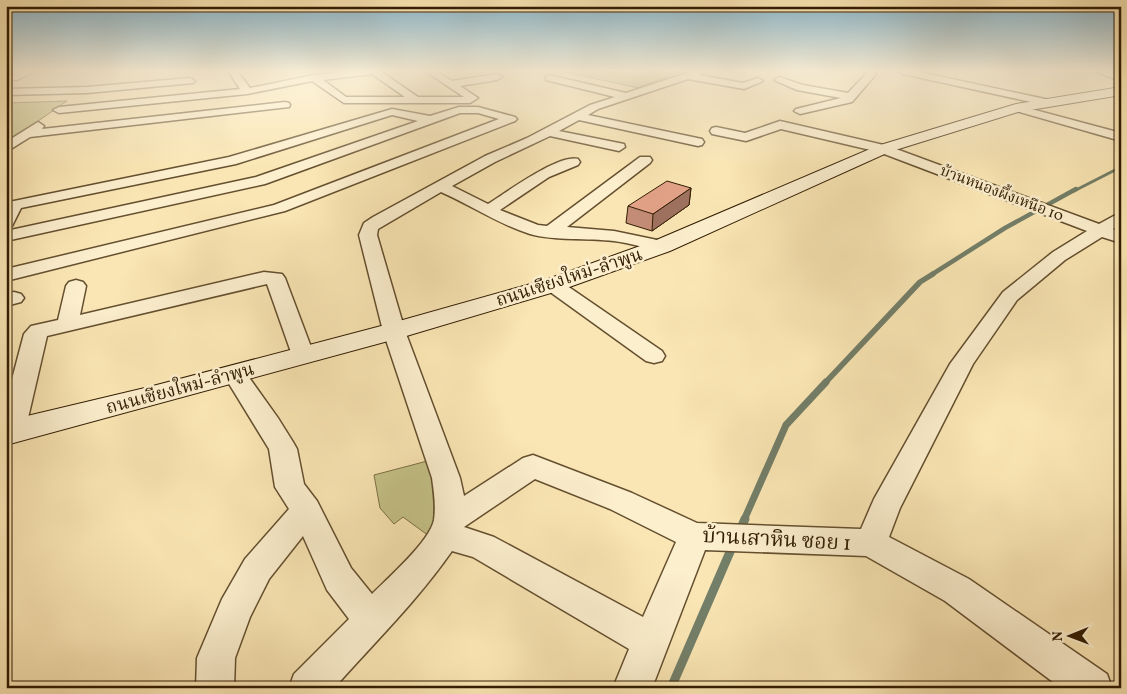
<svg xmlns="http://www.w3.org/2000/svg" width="1127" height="694" viewBox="0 0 1127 694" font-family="Vollkorn,'Noto Serif Thai',serif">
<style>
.green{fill:#c5c388;stroke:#7c7046}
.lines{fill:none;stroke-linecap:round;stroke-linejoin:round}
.stream-far4{stroke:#737f69;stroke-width:3}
.stream-far3{stroke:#737f69;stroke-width:4.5}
.stream-far2{stroke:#737f69;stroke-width:5.5}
.stream-far1{stroke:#737f69;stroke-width:7}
.stream{stroke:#737f69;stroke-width:9}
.minor-casing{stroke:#644f2f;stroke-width:3}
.secondary-casing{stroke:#321d03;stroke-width:2}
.primary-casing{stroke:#321d03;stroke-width:2}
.minor{fill:#fcefce;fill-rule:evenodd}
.secondary{fill:#fcefce;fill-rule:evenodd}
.primary{fill:#fae6b4;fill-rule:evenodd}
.wall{fill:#c38c76;stroke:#321d03}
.shaded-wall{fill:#9f7260;stroke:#321d03}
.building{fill:#e3a389;stroke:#321d03}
.labels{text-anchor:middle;stroke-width:5;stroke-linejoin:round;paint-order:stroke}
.far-street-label{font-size:15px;fill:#321d03;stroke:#fcefce}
.street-label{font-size:18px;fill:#321d03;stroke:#fcefce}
.near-street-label{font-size:21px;fill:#321d03;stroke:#fcefce}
</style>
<rect width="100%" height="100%" fill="#fae6b4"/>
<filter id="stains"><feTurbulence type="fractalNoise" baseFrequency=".004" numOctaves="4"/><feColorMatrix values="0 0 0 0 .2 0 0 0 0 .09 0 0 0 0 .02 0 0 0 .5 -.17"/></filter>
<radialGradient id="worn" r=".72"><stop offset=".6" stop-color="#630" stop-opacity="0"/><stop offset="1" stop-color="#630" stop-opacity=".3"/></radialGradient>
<g class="green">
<path d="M561,71H681L638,88Z"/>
<path d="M67,101L15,137H6V103Z"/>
<path d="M435,459L454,502L429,536L403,517L394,524L380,508L374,475Z"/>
</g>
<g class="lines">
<path class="stream-far4" d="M1074,191L1121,167"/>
<path class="stream-far3" d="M931,275L1005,228L1076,189"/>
<path class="stream-far2" d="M825,383L920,282L933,274"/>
<path class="stream-far1" d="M744,520L786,425L826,382"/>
<g class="stream">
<path d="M740,530L745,519"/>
<path d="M671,688L733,545"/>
</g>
<g class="minor-casing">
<g id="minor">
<path d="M23,71H35L17,80H11L9,78Z"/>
<path d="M228,71H237L250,88L314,75L350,71H380L418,97H464L425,71H435L452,81L497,74L502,77L497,80L460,86L478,98L470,103H344L312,81L247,94L59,113L53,110L59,107L240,89ZM372,74L405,97H346L323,80Z"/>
<path d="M693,71H706L699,75L743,83L758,78L763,81L744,89L688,79L598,109L588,115L702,139L704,142L702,145L698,146L579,120L559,131L624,144L625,147L619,151L550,136L495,162L452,186L488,204C506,193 558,154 578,159L580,162L578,165L549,177L500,210L538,225L547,226L640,157H650L652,160L650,163L567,227L614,231L662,241L668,242L671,246L668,250L662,251C646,248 630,243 614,241C588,238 554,241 530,234C498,224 471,205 441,192L378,229L377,235L405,331L460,478L464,496L523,458L533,455L632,493L697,523L861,529L874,499L950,364L1003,292L1053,252L1087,231L879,152L781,129L746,141L712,134L710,131L712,128L716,127L745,133L780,121L888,146L1099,224L1121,212V224L1113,229L1121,232V243L1102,237L1065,260L1017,300L973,364L900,508L889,537L969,579L1107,674L1112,688H1061L945,601L866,556L705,550L652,688H613L629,649L473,557L452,551C418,600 374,643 334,688H289L294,674L349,619L327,590L303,536L269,579L250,617L235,658L234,688H196L197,658L222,599L245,559L289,509L275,487L269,449L223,374L227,369L235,366L243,369L278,418L293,442L297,449L304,484L317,501L351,568L372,594C388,578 430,541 434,520C436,506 434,492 432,478L383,331L359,235L364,223L373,217L485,156L527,138L590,105L615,97L546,80V76L549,75L626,93ZM535,479L610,509L676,542L643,617L494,537L464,527Z"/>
<path d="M866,71H874L876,74L852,102L800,114L794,111L796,109L841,98L797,90L774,80L779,77L803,85L848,93L866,74Z"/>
<path d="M898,71H915L1045,99L1050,102L1045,105L903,74Z"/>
<path d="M1094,71H1108L1121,75V81Z"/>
<path d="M190,78L195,81L193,83L87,93L6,95V89L87,87Z"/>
<path d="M285,102L289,103L290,105L289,107L30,137L6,152V142L38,122L44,126L42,129Z"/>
<path d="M1020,106L1121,133V141L1016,111L1014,109L1016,107Z"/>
<path d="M459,107H478L515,117L517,119L515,121L285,211L6,281V269L274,205L499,119L478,113H460L265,184L6,241V231L256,177L418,121L392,115L236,164L21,208L12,226L6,227V207L9,202L229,157L392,109L430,116Z"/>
<path d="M264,272L282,274L285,278L314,355L311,360L303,362L295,360L292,355L267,284L47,336L25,431L21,438L12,440L6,439V402L24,334L31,326L58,320L66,286L69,282L76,280L83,282L86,286L80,315Z"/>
<path d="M553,279L560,281L662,351L665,356L662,361L654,363L646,361L546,289L543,285L546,281Z"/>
<path d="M14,292L21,294L24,298L21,302L6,306V294Z"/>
</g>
</g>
<g class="secondary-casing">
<path id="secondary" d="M1121,87V95L1018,112L889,152L670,251L561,290L403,337L6,445V421L149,387L385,325L545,280L654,241L877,146L1016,104Z"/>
</g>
<g class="primary-casing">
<path id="primary" d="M1112,71H1121V75Z"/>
</g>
<use href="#minor" class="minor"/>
<use href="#secondary" class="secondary"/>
<use href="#primary" class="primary"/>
</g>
<path class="wall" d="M691,188L689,205L652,231L626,223L628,206Z"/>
<path class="shaded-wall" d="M691,188L689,205L652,231L653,214Z"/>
<path class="building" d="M667,181L691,188L653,214L628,206Z"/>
<linearGradient id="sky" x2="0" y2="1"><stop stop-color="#8ab9d0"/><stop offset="0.42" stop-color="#fdf4dd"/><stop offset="1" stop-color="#fdf4dd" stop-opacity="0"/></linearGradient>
<rect width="1127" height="168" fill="url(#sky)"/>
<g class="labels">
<g class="far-street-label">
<text transform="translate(1002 193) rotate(21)" y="5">บ้านหนองผึ้งเหนือ 10</text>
</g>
<g class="street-label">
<text transform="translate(569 277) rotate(-18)" y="6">ถนนเชียงใหม่-ลำพูน</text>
<text transform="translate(180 388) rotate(-15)" y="6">ถนนเชียงใหม่-ลำพูน</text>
</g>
<g class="near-street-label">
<text transform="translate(777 539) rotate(3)" y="7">บ้านเสาหิน ซอย 1</text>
</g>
</g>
<rect width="1127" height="694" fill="none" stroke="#fae6b4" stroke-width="25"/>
<rect x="8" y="8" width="1112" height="679" fill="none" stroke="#321d03" stroke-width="2.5"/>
<rect x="12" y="12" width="1102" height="669" fill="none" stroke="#321d03"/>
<g transform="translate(1070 636) rotate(269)" stroke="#fcefce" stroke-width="4" paint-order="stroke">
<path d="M0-4L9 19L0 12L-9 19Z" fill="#321d03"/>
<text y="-8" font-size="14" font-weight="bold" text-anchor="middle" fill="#321d03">N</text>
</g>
<rect width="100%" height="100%" filter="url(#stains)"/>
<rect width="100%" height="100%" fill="url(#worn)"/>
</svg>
